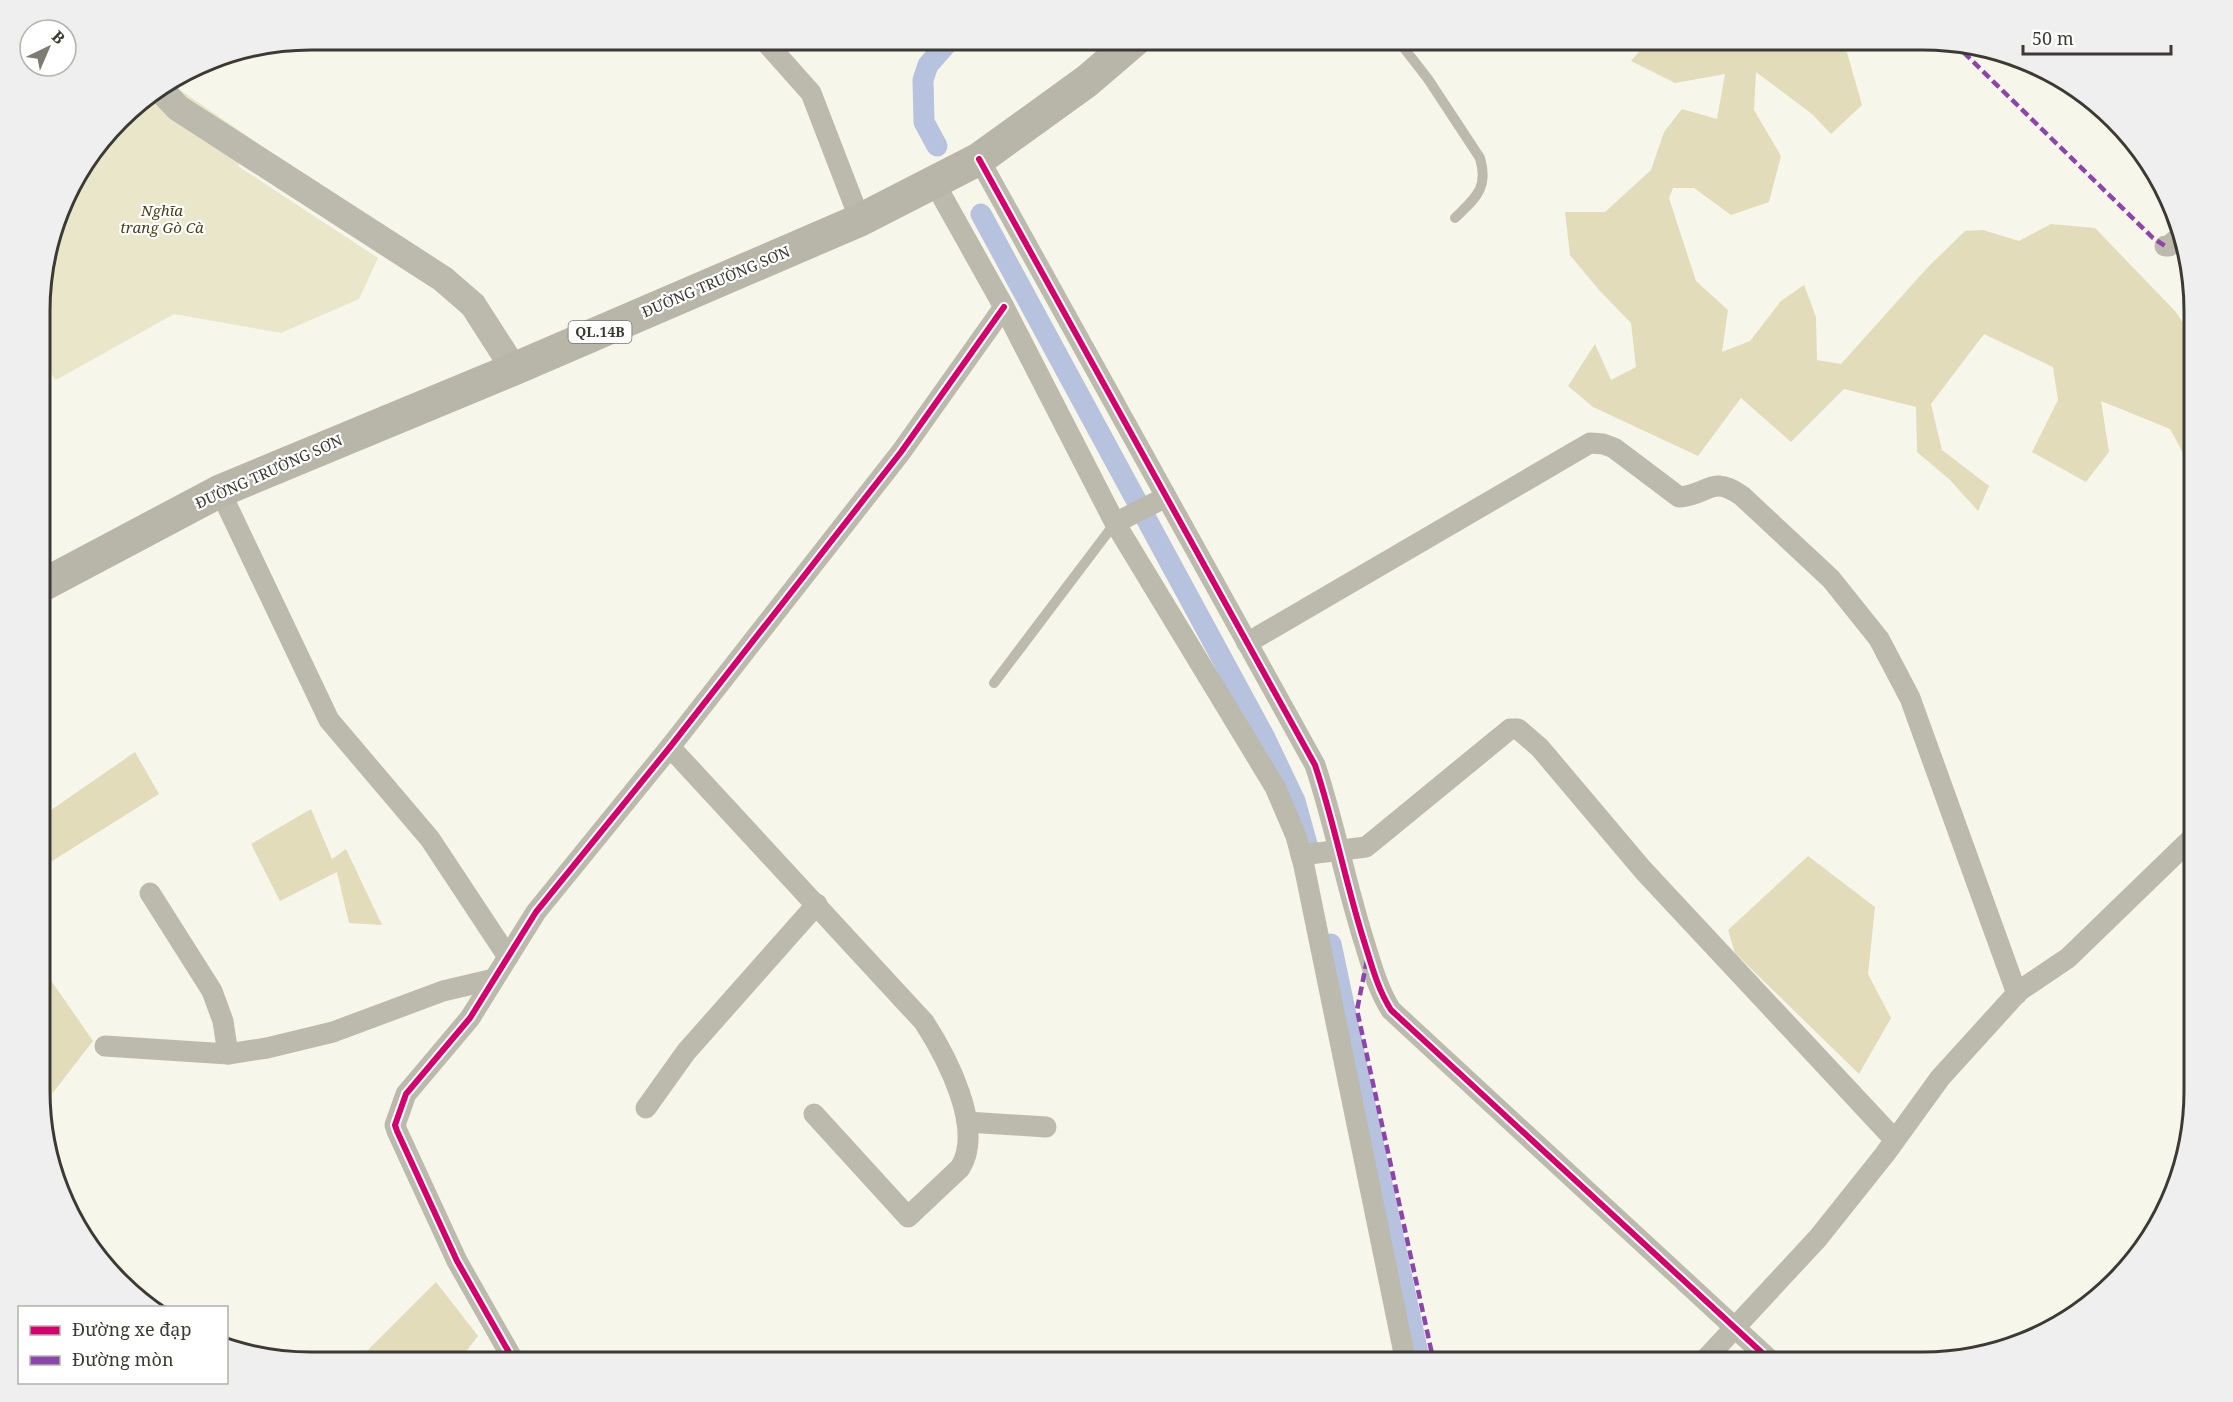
<svg xmlns="http://www.w3.org/2000/svg" width="2233" height="1402" viewBox="0 0 2233 1402" font-family="'Noto Serif',serif">
<style>
.green{fill:#eae6ca}
.forest{fill:#e2dcbb}
.lines{fill:none;stroke-linecap:round;stroke-linejoin:round}
.canal{stroke:#b6c2de;stroke-width:21}
.service{stroke:#bcbaac;stroke-width:10}
.minor{stroke:#bcbaac;stroke-width:21}
.tertiary{stroke:#bcbaac;stroke-width:27}
.trunk{stroke:#b8b6a8;stroke-width:33}
.quiet{stroke:#8e44ad;stroke-width:4.5;stroke-dasharray:9 4.5;stroke-linecap:butt}
.cycleway-casing{stroke:#fff;stroke-width:10}
.cycleway{stroke:#d6006c;stroke-width:6}
.labels{text-anchor:middle;stroke-width:4.5;stroke-linejoin:round;paint-order:stroke}
.shield{fill:#fff;stroke:#767670;stroke-width:1.5}
.shield-label{font-size:14px;font-weight:bold;fill:#3c3b33}
.park-label{font-size:15px;font-style:italic;fill:#463f16;stroke:#fff}
.street-label{font-size:15px;fill:#3c3b33;stroke:#fff}
.rim{fill:none;stroke:#3c3b33;stroke-width:3}
</style>
<rect width="100%" height="100%" fill="#f7f6eb"/>
<path class="green" d="M170,83L253,140L238,166L378,258L359,299L281,333L174,314L56,380L41,362V275L67,190L131,107Z"/>
<g class="forest">
<path d="M1650,39H1836L1846,49L1862,105L1831,134L1812,114L1756,72L1754,110L1781,156L1769,202L1731,215L1694,188H1673L1669,198L1696,281L1728,310L1722,352L1750,341L1781,301L1804,285L1816,317L1817,360L1841,364L1928,267L1965,231L1983,230L2019,241L2051,224L2095,228L2176,312L2193,339V471L2170,429L2101,401L2109,452L2086,482L2032,452L2058,400L2053,367L1984,334L1931,404L1942,450L1989,486L1978,511L1950,480L1917,452L1916,407L1844,389L1791,442L1741,398L1698,456L1593,407L1568,386L1595,344L1611,380L1636,367L1631,323L1599,290L1570,255L1565,212H1605L1651,170L1664,132L1682,109L1717,119L1725,74L1675,83L1631,61Z"/>
<path d="M135,752L159,794L41,868V817Z"/>
<path d="M311,809L332,859L346,849L382,925L349,923L337,872L280,901L251,844Z"/>
<path d="M1808,856L1875,907L1868,974L1891,1018L1859,1074L1735,953L1728,930Z"/>
<path d="M41,966L93,1041L41,1108Z"/>
<path d="M436,1282L478,1336L457,1363H355Z"/>
</g>
<g class="lines">
<g class="canal">
<path d="M937,146L924,122L923,80L928,65L951,39"/>
<path d="M981,214L1264,736L1295,801L1307,844"/>
<path d="M1331,944L1420,1363"/>
</g>
<g class="service">
<path d="M1397,39L1428,79L1480,158C1489,189 1475,198 1455,218"/>
<path d="M994,683L1115,523"/>
</g>
<g class="minor">
<path d="M763,39L811,93L860,220"/>
<path d="M979,159L1315,765C1334,822 1345,880 1363,938C1371,963 1377,988 1391,1010L1772,1362"/>
<path d="M934,182L1004,307L1115,523L1275,787L1296,836L1304,866L1406,1363"/>
<path d="M2165,246H2169L2177,239"/>
<path d="M220,491L329,720L430,839L508,957"/>
<path d="M1115,523L1166,497"/>
<path d="M1247,643L1590,443L1603,444L1614,448L1679,497C1709,495 1711,474 1742,496L1831,579L1879,639L1910,698L2017,994"/>
<path d="M670,747L924,1022C946,1056 985,1129 960,1168L908,1217L814,1114"/>
<path d="M1301,855L1366,847L1510,729H1518L1540,748L1643,870L1895,1140"/>
<path d="M150,893L212,991L223,1021L228,1054"/>
<path d="M105,1046L228,1054L267,1048L333,1032L443,991L494,979"/>
<path d="M646,1108L686,1052L817,904"/>
<path d="M967,1122L1046,1127"/>
<path d="M515,1363L457,1261L397,1131L395,1125L406,1094L470,1018L536,912L670,747L901,452L1004,307"/>
<path d="M1702,1363L1818,1238L1885,1154L1940,1078L2019,991L2068,958L2193,837"/>
</g>
<path class="tertiary" d="M160,89L178,108L443,279L473,305L514,369"/>
<path class="trunk" d="M41,586L220,491L514,369L860,220L979,159L1087,81L1136,39"/>
<g class="quiet">
<path d="M1954,43L2153,238L2165,246"/>
<path d="M1367,960L1357,1010L1434,1363"/>
</g>
<g class="cycleway-casing">
<g id="cycleway">
<path d="M979,159L1315,765C1334,822 1345,880 1363,938C1371,963 1377,988 1391,1010L1772,1362"/>
<path d="M515,1363L457,1261L397,1131L395,1125L406,1094L470,1018L536,912L670,747L901,452L1004,307"/>
</g>
</g>
<use href="#cycleway" class="cycleway"/>
</g>
<g class="labels">
<rect class="shield" x="568.5" y="321" width="63" height="22" rx="4.5"/>
<g class="shield-label">
<text x="600" y="337">QL.14B</text>
</g>
<g class="park-label">
<text x="162" y="216">Nghĩa<tspan x="162" dy="17">trang Gò Cà</tspan></text>
</g>
<g class="street-label">
<text transform="translate(716 282) rotate(-23)" y="5">ĐƯỜNG TRƯỜNG SƠN</text>
<text transform="translate(269 472) rotate(-24)" y="5">ĐƯỜNG TRƯỜNG SƠN</text>
</g>
</g>
<path d="M0 0H2233V1402H0ZM311 50H1923A261 261 0 0 1 2184 311V1091A261 261 0 0 1 1923 1352H311A261 261 0 0 1 50 1091V311A261 261 0 0 1 311 50Z" fill="#efefef" fill-rule="evenodd"/>
<path class="rim" d="M311 50H1923A261 261 0 0 1 2184 311V1091A261 261 0 0 1 1923 1352H311A261 261 0 0 1 50 1091V311A261 261 0 0 1 311 50Z"/>
<rect x="18" y="1306" width="210" height="78" fill="#ffffff" stroke="#b1b1ad" stroke-width="1.5"/>
<rect x="30" y="1326" width="30" height="9" fill="#d6006c" stroke="#b1b1ad" stroke-width="1.5"/>
<text x="72" y="1336" font-size="18" fill="#3c3b33">Đường xe đạp</text>
<rect x="30" y="1356" width="30" height="9" fill="#8e44ad" stroke="#b1b1ad" stroke-width="1.5"/>
<text x="72" y="1366" font-size="18" fill="#3c3b33">Đường mòn</text>
<g transform="translate(48 48) rotate(44)"><circle r="28" fill="#ffffff" stroke="#b1b1ad" stroke-width="1.5"/>
<path d="M0-4.5L10 22L0 15L-10 22Z" fill="#7d7c73"/>
<text y="-9" font-size="16" font-weight="bold" text-anchor="middle" fill="#3c3b33">B</text>
</g>
<path d="M2023 45v9h148v-9" fill="none" stroke="#3c3b33" stroke-width="3"/>
<text x="2032" y="45" font-size="18" fill="#3c3b33" stroke="#ffffff" stroke-width="4.5" paint-order="stroke">50 m</text>
</svg>
